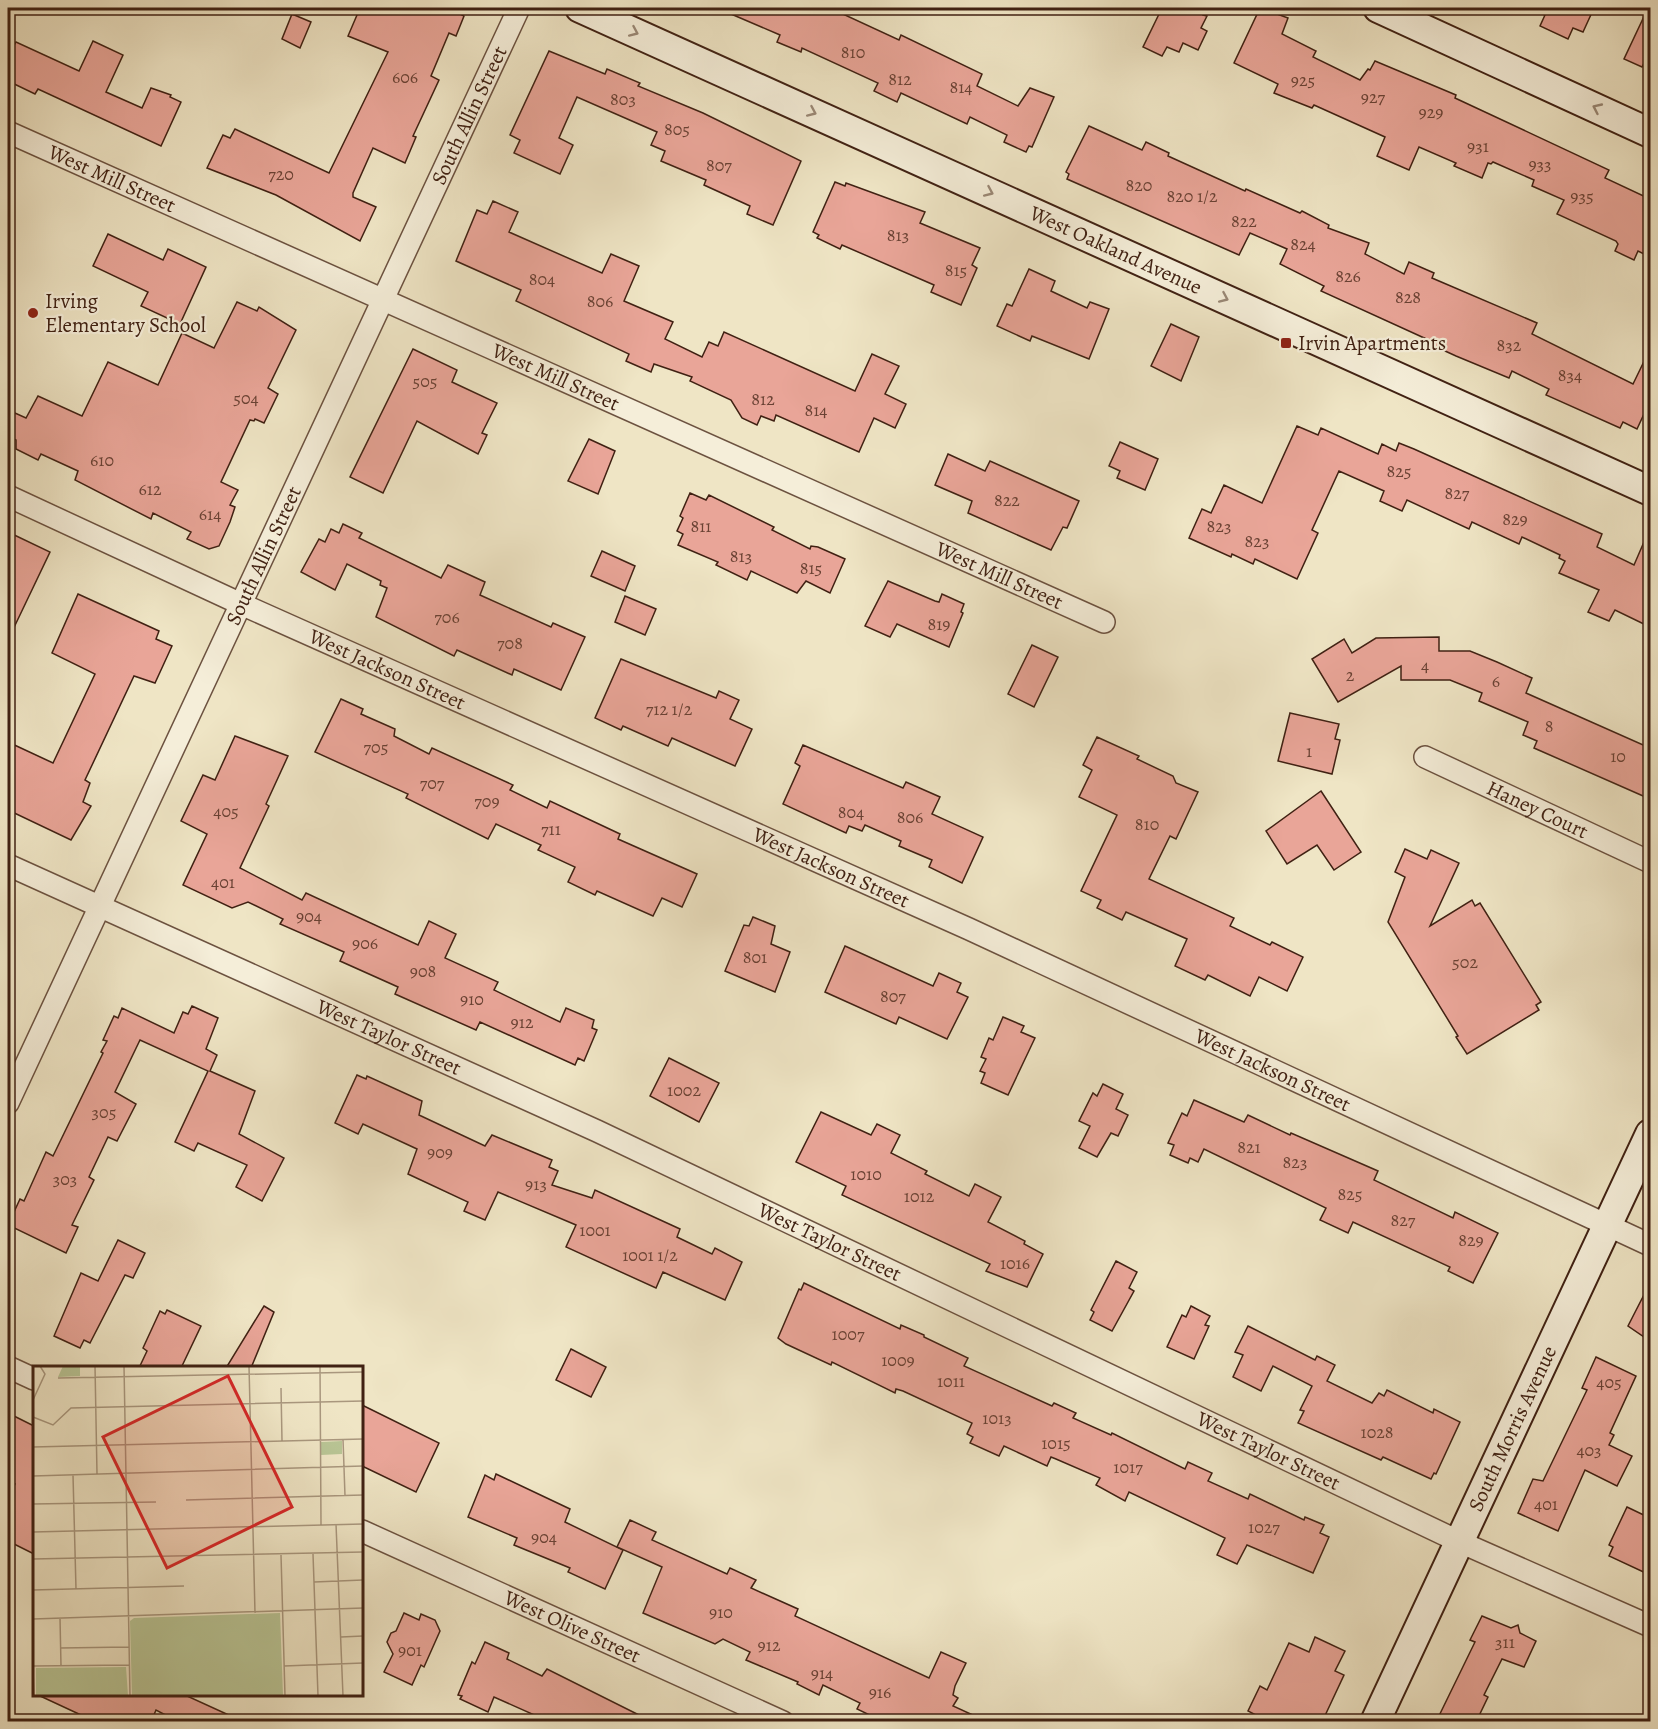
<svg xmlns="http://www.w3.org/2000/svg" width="1658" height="1729" viewBox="0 0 1658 1729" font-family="Alegreya,serif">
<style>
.building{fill:#e9a598;stroke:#402113;stroke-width:1.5}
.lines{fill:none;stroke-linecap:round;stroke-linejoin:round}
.minor-casing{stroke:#6c5240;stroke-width:24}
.secondary-casing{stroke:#402113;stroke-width:32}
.minor{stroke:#f5eed9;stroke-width:21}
.secondary{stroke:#f5eed9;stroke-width:28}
.oneway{stroke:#9a8876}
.poi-dot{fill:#8f2418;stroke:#f5eed9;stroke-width:2}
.labels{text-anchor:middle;stroke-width:4.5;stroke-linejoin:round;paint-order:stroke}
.number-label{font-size:18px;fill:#6a4234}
.street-label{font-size:21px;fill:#402113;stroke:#f5eed9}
.poi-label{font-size:21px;fill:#402113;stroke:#f5eed9;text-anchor:start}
.inset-road{fill:none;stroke:#a9977e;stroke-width:1.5}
.view{fill:#d62828;fill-opacity:0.15;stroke:#d62828;stroke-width:3}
.inset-edge{fill:none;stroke:#402113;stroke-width:3}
</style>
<rect width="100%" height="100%" fill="#efe5c5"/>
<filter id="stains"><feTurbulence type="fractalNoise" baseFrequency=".00333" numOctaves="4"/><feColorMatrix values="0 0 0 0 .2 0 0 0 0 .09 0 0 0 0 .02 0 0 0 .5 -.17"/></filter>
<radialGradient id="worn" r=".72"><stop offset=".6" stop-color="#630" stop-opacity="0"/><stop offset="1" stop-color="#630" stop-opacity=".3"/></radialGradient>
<g class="building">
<path d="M360,8H461L458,13L464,16L456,36L449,33L431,76L439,80L413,136L416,137L405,163L373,148L353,193V197L376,207L360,241L276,195L207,168L223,135L230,138L235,129L329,173L388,52L348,36Z"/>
<path d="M717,8H830L899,40L901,35L982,74L977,86L1018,106L1030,88L1054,97L1032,147L1029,146L1026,152L1004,142L1007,135L970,117L967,124L901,93L897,102L874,91L878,83L802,48L801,52L777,42L780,35Z"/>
<path d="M1162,8H1206L1203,15L1207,16L1201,28L1207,31L1198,50L1183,43L1179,52L1167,47L1162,56L1143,47Z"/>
<path d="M1260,8L1288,18L1282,34L1316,51L1313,57L1360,80L1368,69L1370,70L1375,61L1456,95L1455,98L1609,170L1605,178L1650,199V241L1644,254L1638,251L1634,260L1615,251L1618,244L1616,241L1557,214L1564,200L1532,186L1534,180L1493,162L1491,164L1488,163L1482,178L1454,166L1456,163L1419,147L1409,170L1377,156L1385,137L1314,105L1312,108L1274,93L1278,84L1234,63Z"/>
<path d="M1527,8H1594L1583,32L1573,28L1568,39L1540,26L1545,15Z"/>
<path d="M1648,8H1650V63L1645,61L1642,67L1624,59Z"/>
<path d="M292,14L311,22L300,48L282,39Z"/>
<path d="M93,41L123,55L106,92L142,108L151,88L171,95L170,97L181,102L161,146L38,89L35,94L8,81V56L16,42L79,71Z"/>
<path d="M549,51L605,74L607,69L640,83L638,86L703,113L801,161L773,225L747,214L750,206L704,185L706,180L661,161L665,151L651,145L657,132L577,97L559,138L573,145L560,174L514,153L520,140L510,135Z"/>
<path d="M1089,126L1142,150L1146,142L1169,153L1168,156L1245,191L1246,189L1300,213L1302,211L1329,225L1328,228L1369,243L1365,254L1404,274L1409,262L1434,273L1432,278L1537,323L1532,334L1633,384L1650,349V401L1637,429L1623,422L1620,428L1546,395L1549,389L1512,371L1509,378L1456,356L1432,345L1433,342L1321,291L1324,286L1280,264L1287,249L1250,233L1239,255L1067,179L1069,174L1066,172Z"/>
<path d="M835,182L845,186L846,183L925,212L920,223L980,248L972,265L977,268L961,305L931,292L934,285L842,245L840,249L817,238L819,235L813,232Z"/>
<path d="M493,201L518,212L509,232L602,273L611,254L639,266L624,301L673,322L665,339L702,357L709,342L718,346L724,332L855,391L872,354L899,366L885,394L906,404L895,428L874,418L859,452L776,415L774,421L761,416L757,425L742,418L731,400L690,381L692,377L654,364L651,372L626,361L629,354L516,301L521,290L456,261L477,210L487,214Z"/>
<path d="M108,234L163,260L168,249L206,267L180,324L141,306L148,292L93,266Z"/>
<path d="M1029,269L1055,281L1051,291L1087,308L1090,302L1109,309L1089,359L1032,336L1030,341L997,326L1007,304L1012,306Z"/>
<path d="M237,302L257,311L259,307L296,330L268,388L278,394L264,423L255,419L254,421L250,420L221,482L238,490L230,505L235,507L230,522L219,546L209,549L187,539L191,532L153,513L151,519L75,480L78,471L41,454L38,460L16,449V440L8,436V428L15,413L26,418L38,396L82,416L108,362L158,385L182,333L214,348Z"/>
<path d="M1171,324L1199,337L1181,381L1151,366Z"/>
<path d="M413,349L457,370L452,382L497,403L482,433L487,435L478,454L417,421L383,493L350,477Z"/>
<path d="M1297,426L1318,435L1321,428L1378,454L1382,444L1396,451L1399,443L1414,449L1602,534L1597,547L1634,565L1650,528V627L1615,610L1609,621L1588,612L1599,590L1559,573L1565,561L1559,558L1560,555L1522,537L1519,544L1472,522L1469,529L1407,500L1402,511L1380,501L1384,491L1339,471L1312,530L1318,533L1297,579L1255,559L1253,564L1232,554L1231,557L1189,538L1202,509L1211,513L1224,485L1262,503Z"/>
<path d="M589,439L615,451L598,494L568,481Z"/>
<path d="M1120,442L1158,459L1145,490L1117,478L1120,471L1109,466Z"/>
<path d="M948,454L985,471L990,461L1079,501L1067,528L1063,527L1051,550L968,513L972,501L935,485Z"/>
<path d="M690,493L706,500L709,495L774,527L772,530L810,549L811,546L818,547L845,559L830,593L806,581L797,593L751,571L747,580L716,565L718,562L678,545L683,534L677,531L683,518L680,516Z"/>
<path d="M343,524L362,533L359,538L441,578L448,565L485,582L480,595L551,627L553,623L585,637L561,690L514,669L512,675L457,650L454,656L376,617L387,588L380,585L381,581L347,564L335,590L301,572L319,539L325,542L331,529L339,533Z"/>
<path d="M8,532L50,552L8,640Z"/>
<path d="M602,551L635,566L625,591L591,576Z"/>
<path d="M888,581L935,601L939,602L942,594L964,604L961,612L963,613L949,647L897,624L890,637L865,626Z"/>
<path d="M78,594L159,631L156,639L172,646L155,683L134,676L85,780L90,783L83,802L91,806L71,840L8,810V742L53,763L95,674L52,653Z"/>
<path d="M625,596L656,609L645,635L615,622Z"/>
<path d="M1439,637V651H1470L1497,662L1532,678L1526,693L1650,748V799L1534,748L1537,741L1523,735L1528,722L1479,701L1482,693L1450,680H1401V666L1338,702L1312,659L1344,639L1352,653L1376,638Z"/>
<path d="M1032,645L1058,657L1034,707L1008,694Z"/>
<path d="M621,659L716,698L719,691L739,700L730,719L752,729L735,766L672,738L668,746L623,726L621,730L595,718Z"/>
<path d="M341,699L363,709L361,714L395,729L394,736L429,754L432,748L513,785L510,790L547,808L550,801L620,834L618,839L697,874L682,907L662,898L653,916L597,891L595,895L568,882L575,867L538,850L541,845L496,824L488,839L406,798L408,794L315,752Z"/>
<path d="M1290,713L1339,724L1335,739L1340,740L1332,774L1278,761Z"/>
<path d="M235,736L288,756L266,804L269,806L240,868L302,900L306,893L418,945L429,921L456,934L445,958L498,982L494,990L560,1022L566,1008L594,1020L592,1028L597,1030L584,1061L578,1058L575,1065L480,1022L476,1030L395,994L398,987L340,961L344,952L280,924L283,919L248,902L232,908L183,885L207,834L181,821L203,775L215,780Z"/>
<path d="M1097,737L1139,756L1137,759L1173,776L1176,783L1198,792L1176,839L1170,836L1149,879L1234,918L1230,926L1270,945L1272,942L1303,957L1287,991L1259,977L1250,996L1208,975L1205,980L1175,966L1187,939L1126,912L1122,920L1097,908L1101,900L1081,891L1117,815L1079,797L1092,770L1083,765Z"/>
<path d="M803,745L903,788L906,782L940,797L932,814L983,837L962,883L929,867L932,860L899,846L901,841L865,825L862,831L849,826L846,833L783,804L800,766L795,763Z"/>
<path d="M1321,791L1361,852L1334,870L1317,845L1287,864L1266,831Z"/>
<path d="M1405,849L1427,859L1431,850L1459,863L1430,926L1472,900L1475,906L1480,903L1541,1002L1536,1005L1539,1010L1467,1054L1456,1037L1458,1036L1388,922L1405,877L1395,872Z"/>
<path d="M753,917L775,926L771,944L790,952L775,992L725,971L744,925L749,926Z"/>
<path d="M845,946L933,986L939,973L961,983L957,992L968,997L947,1039L899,1017L896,1024L825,992Z"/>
<path d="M192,1006L218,1018L206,1049L217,1055L210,1071L255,1091L239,1134L284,1158L262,1201L236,1187L247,1165L198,1143L194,1151L175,1142L208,1071L140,1040L115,1092L136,1104L117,1141L108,1137L89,1177L94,1180L72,1225L78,1227L66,1253L8,1225L20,1199L24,1201L46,1152L53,1156L103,1053L101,1052L107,1041L103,1040L114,1016L118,1018L122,1008L174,1033L183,1012L188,1014Z"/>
<path d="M1003,1017L1024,1026L1021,1032L1035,1038L1008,1095L981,1083L985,1073L980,1071L986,1059L981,1057L989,1038L993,1040Z"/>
<path d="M669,1058L719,1083L699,1122L650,1096Z"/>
<path d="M357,1075L366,1079L367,1076L422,1101L419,1115L485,1146L492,1135L552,1160L549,1167L558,1171L552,1185L592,1198L595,1190L680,1229L677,1237L712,1254L715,1248L742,1262L725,1300L663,1272L656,1288L566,1247L576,1225L498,1192L485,1220L464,1211L468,1202L408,1174L417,1149L363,1124L358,1134L335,1123Z"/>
<path d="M1103,1084L1123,1094L1116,1109L1128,1115L1118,1136L1111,1133L1097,1157L1079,1148L1090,1126L1079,1121L1093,1093L1097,1096Z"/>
<path d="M1194,1100L1244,1122L1248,1115L1290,1135L1291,1133L1378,1171L1374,1180L1453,1218L1455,1212L1498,1233L1473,1283L1448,1271L1450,1267L1353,1222L1348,1233L1320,1220L1326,1208L1204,1149L1198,1162L1190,1158L1188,1163L1170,1155L1174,1145L1168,1143L1182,1113L1187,1116Z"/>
<path d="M821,1112L871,1135L877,1124L900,1135L891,1153L927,1171L925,1174L969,1196L975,1184L1001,1197L988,1222L1025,1241L1024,1244L1043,1254L1027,1287L986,1271L990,1264L842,1195L846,1186L796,1162Z"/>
<path d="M118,1240L145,1253L133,1278L125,1275L90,1343L84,1340L80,1348L54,1336L81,1273L98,1281Z"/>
<path d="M1116,1261L1137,1272L1129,1288L1134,1291L1112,1331L1090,1320L1094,1312L1091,1310Z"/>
<path d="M804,1283L900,1329L901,1325L924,1335V1337L968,1358L964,1366L1052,1406L1054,1403L1076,1413L1073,1418L1111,1435L1112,1433L1185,1469L1188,1462L1212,1473L1208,1481L1248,1499L1250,1494L1304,1520L1305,1517L1324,1525L1320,1533L1329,1537L1313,1573L1247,1545L1237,1564L1217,1555L1225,1538L1129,1492L1125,1501L1096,1485L1100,1478L1056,1459L1051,1457L1047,1466L1004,1446L999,1456L970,1443L973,1437L967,1434L972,1423L903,1391L896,1389L895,1393L832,1362L831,1365L786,1344L778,1338L799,1289L801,1290Z"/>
<path d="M1650,1283V1341L1628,1326Z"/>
<path d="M264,1306L274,1312L251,1368H226Z"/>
<path d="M1191,1306L1210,1316L1205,1325L1209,1326L1194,1359L1167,1347L1182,1315L1186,1317Z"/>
<path d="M167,1310L201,1326L181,1368H139L147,1351L143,1348L160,1311L165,1314Z"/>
<path d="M1248,1326L1315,1360L1317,1356L1335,1365L1327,1381L1372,1403L1379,1393L1384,1396L1387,1390L1433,1413L1434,1409L1460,1422L1436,1474L1434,1473L1431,1479L1383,1457L1381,1460L1298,1423L1304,1411L1300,1410L1312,1386L1273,1366L1261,1391L1233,1377L1243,1355L1235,1352Z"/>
<path d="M571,1349L606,1367L591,1397L556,1380Z"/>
<path d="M1596,1357L1636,1376L1610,1433L1614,1435L1609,1445L1632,1456L1617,1486L1585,1470L1558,1531L1518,1513L1533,1479L1543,1481L1587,1390L1582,1388Z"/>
<path d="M362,1405L439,1443L416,1492L362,1466Z"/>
<path d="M8,1413L34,1426V1554L8,1541V1500L15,1484L8,1481Z"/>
<path d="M496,1474L570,1509L565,1522L623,1550L605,1589L568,1572L570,1568L514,1545L517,1538L468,1517L485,1475L494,1480Z"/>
<path d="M1627,1507L1650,1518V1575L1609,1556L1613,1547L1609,1545Z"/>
<path d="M630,1520L656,1532L652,1540L727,1574L730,1568L756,1580L751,1588L798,1609L795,1616L929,1678L941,1652L966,1663L955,1686L953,1695L958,1698L953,1706L988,1722H884L857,1709L860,1703L823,1685L819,1695L797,1684L798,1682L746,1660L750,1652L723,1639L715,1644L643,1613L662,1567L617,1547Z"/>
<path d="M404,1613L419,1620L421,1614L435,1620L440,1631L424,1667L421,1665L412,1685L384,1672L393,1654L387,1642L391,1633L396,1631Z"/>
<path d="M1482,1616L1511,1628L1518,1625L1520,1633L1536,1641L1524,1667L1502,1659L1484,1695L1488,1697L1476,1722H1436L1475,1642L1470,1640Z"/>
<path d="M1315,1637L1345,1651L1335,1671L1344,1675L1322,1722H1269L1248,1711L1260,1686L1267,1690L1289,1643L1309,1652Z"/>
<path d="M485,1642L509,1653L507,1659L542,1676L547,1669L653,1722H550L494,1697L488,1712L460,1699L462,1696L458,1695L472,1662L475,1664Z"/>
<path d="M38,1695H185L244,1722H179L156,1710L151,1722H96Z"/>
</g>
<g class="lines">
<g class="minor-casing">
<g id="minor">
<path id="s1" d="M8,132L1104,622"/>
<path id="s2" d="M8,496L241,604L969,929L1650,1245"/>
<path id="s3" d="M1425,757L1650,862"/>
<path id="s4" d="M8,865L597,1131L1460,1542L1650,1626"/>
<path id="s5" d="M8,1103L519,8"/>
<path d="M8,1367L34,1379"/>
<path id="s6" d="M362,1531L783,1722"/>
</g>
</g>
<g class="secondary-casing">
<g id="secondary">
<path id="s7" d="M580,8L1650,491"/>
<path d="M1378,8L1650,133"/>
<path id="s8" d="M1375,1722L1650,1134"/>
</g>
</g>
<use href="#minor" class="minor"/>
<use href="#secondary" class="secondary"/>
</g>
<defs><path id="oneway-chevron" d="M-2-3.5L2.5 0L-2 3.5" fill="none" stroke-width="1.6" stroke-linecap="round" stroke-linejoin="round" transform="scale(1.5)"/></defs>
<g class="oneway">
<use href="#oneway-chevron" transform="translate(634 32) rotate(24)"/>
<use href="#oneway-chevron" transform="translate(1597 108) rotate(-155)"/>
<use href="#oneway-chevron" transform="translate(812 112) rotate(24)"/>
<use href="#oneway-chevron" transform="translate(989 192) rotate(24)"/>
<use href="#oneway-chevron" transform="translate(1224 298) rotate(24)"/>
</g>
<g class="poi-dot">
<circle cx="33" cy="313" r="6"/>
<rect x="1280" y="337" width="12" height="12" rx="3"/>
</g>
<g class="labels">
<g class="number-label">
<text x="853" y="58">810</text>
<text x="405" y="83">606</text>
<text x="900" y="85">812</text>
<text x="1303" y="86">925</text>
<text x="961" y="93">814</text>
<text x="1373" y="103">927</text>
<text x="623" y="105">803</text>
<text x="1431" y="118">929</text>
<text x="677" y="135">805</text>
<text x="1478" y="152">931</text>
<text x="1540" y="170">933</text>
<text x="719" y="171">807</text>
<text x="281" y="180">720</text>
<text x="1139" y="191">820</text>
<text x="1192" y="202">820 1/2</text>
<text x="1582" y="202">935</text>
<text x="1244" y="227">822</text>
<text x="898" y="241">813</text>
<text x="1303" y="250">824</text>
<text x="956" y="276">815</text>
<text x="1348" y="282">826</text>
<text x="542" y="285">804</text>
<text x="1408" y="303">828</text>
<text x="600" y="307">806</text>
<text x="1509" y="351">832</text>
<text x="1570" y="381">834</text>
<text x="425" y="387">505</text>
<text x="246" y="404">504</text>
<text x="763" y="405">812</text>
<text x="816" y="416">814</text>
<text x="102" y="466">610</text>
<text x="1399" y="477">825</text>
<text x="150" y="495">612</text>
<text x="1457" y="499">827</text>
<text x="1007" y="506">822</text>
<text x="210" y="520">614</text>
<text x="1515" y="525">829</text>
<text x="701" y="532">811</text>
<text x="1219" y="532">823</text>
<text x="1257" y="547">823</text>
<text x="741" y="562">813</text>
<text x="811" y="574">815</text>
<text x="447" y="623">706</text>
<text x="939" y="630">819</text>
<text x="510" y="649">708</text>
<text x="1425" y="671">4</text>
<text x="1350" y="681">2</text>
<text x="1496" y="687">6</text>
<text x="669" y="715">712 1/2</text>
<text x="1549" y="732">8</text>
<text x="376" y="753">705</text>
<text x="1309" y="757">1</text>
<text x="1618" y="762">10</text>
<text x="432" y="789">707</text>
<text x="487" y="807">709</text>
<text x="226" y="817">405</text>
<text x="851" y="818">804</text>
<text x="910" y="823">806</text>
<text x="1147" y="830">810</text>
<text x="551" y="835">711</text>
<text x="223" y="888">401</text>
<text x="309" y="922">904</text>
<text x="365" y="949">906</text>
<text x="755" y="963">801</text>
<text x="1465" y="968">502</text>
<text x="423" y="977">908</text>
<text x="893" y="1002">807</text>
<text x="472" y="1005">910</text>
<text x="522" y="1028">912</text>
<text x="684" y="1096">1002</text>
<text x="104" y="1118">305</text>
<text x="1249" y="1153">821</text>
<text x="440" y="1158">909</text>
<text x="1295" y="1168">823</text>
<text x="866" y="1180">1010</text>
<text x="65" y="1185">303</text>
<text x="536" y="1190">913</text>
<text x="1350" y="1200">825</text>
<text x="919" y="1202">1012</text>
<text x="1403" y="1226">827</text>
<text x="595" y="1236">1001</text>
<text x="1471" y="1246">829</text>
<text x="650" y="1261">1001 1/2</text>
<text x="1015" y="1269">1016</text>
<text x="848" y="1340">1007</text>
<text x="898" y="1366">1009</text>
<text x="951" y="1387">1011</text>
<text x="1609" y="1388">405</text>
<text x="997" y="1424">1013</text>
<text x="1377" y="1438">1028</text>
<text x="1056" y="1449">1015</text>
<text x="1589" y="1456">403</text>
<text x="1128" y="1473">1017</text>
<text x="1546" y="1510">401</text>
<text x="1264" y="1533">1027</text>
<text x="544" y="1543">904</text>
<text x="721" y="1618">910</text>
<text x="1505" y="1648">311</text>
<text x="769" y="1651">912</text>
<text x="410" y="1656">901</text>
<text x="822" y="1679">914</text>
<text x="880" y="1698">916</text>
</g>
<g class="street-label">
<text dy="7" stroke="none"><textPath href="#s5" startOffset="1090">South Allin Street</textPath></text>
<text dy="7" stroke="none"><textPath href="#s1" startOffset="114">West Mill Street</textPath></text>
<text dy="7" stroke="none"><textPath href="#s7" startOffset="588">West Oakland Avenue</textPath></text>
<text dy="7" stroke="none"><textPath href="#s1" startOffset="600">West Mill Street</textPath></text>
<text dy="7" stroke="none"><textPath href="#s5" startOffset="604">South Allin Street</textPath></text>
<text dy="7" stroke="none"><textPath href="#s1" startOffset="1086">West Mill Street</textPath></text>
<text dy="7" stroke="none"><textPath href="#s2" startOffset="417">West Jackson Street</textPath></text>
<text dy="7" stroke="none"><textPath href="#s3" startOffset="124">Haney Court</textPath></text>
<text dy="7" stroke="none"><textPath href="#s2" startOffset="903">West Jackson Street</textPath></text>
<text dy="7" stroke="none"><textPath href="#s4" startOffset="418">West Taylor Street</textPath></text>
<text dy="7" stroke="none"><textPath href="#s2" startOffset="1389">West Jackson Street</textPath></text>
<text dy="7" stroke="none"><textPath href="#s4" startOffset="904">West Taylor Street</textPath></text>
<text dy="7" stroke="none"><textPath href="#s8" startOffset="324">South Morris Avenue</textPath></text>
<text dy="7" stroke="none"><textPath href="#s4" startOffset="1390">West Taylor Street</textPath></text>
<text dy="7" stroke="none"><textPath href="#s6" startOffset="231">West Olive Street</textPath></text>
</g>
<g class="poi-label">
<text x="45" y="308">Irving<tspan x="45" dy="24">Elementary School</tspan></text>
<text x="1298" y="350">Irvin Apartments</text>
</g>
</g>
<g transform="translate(33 1366)">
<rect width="330" height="330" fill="#efe5c5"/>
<path d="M30,0H47V10L25,11ZM309,75V88L288,89V76ZM247,247L250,330H99L97,255L101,252ZM93,301L95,330H3V302Z" fill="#b9c595"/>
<path class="inset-road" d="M62,0L64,108M91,0L97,330M216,0L222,247M287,0L288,159M25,12L330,6M248,22L249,75M0,34L12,8L7,0M0,51L20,59L38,42L330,35M310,73L312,130M0,81L330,73M40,109L43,223M0,110L330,100M153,134L330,129M0,138L123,136M303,158L310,330M0,166L330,158M280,188L285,330M248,189L252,330M0,193L330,186M281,216L330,214M0,224L151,220M27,252L28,300M0,253L330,242M308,271L330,270M27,282L96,281M0,300L96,299M251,300L330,297M0,304L1,330"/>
<path class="view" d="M195,10L259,141L134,202L70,71Z"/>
<rect width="330" height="330" class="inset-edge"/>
</g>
<rect width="1658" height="1729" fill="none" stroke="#efe5c5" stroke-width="30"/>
<rect x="9" y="9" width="1640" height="1711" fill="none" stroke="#402113" stroke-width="3"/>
<rect x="15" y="15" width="1628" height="1699" fill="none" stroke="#402113" stroke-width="1.5"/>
<rect width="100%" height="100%" filter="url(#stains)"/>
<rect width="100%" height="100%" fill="url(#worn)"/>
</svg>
